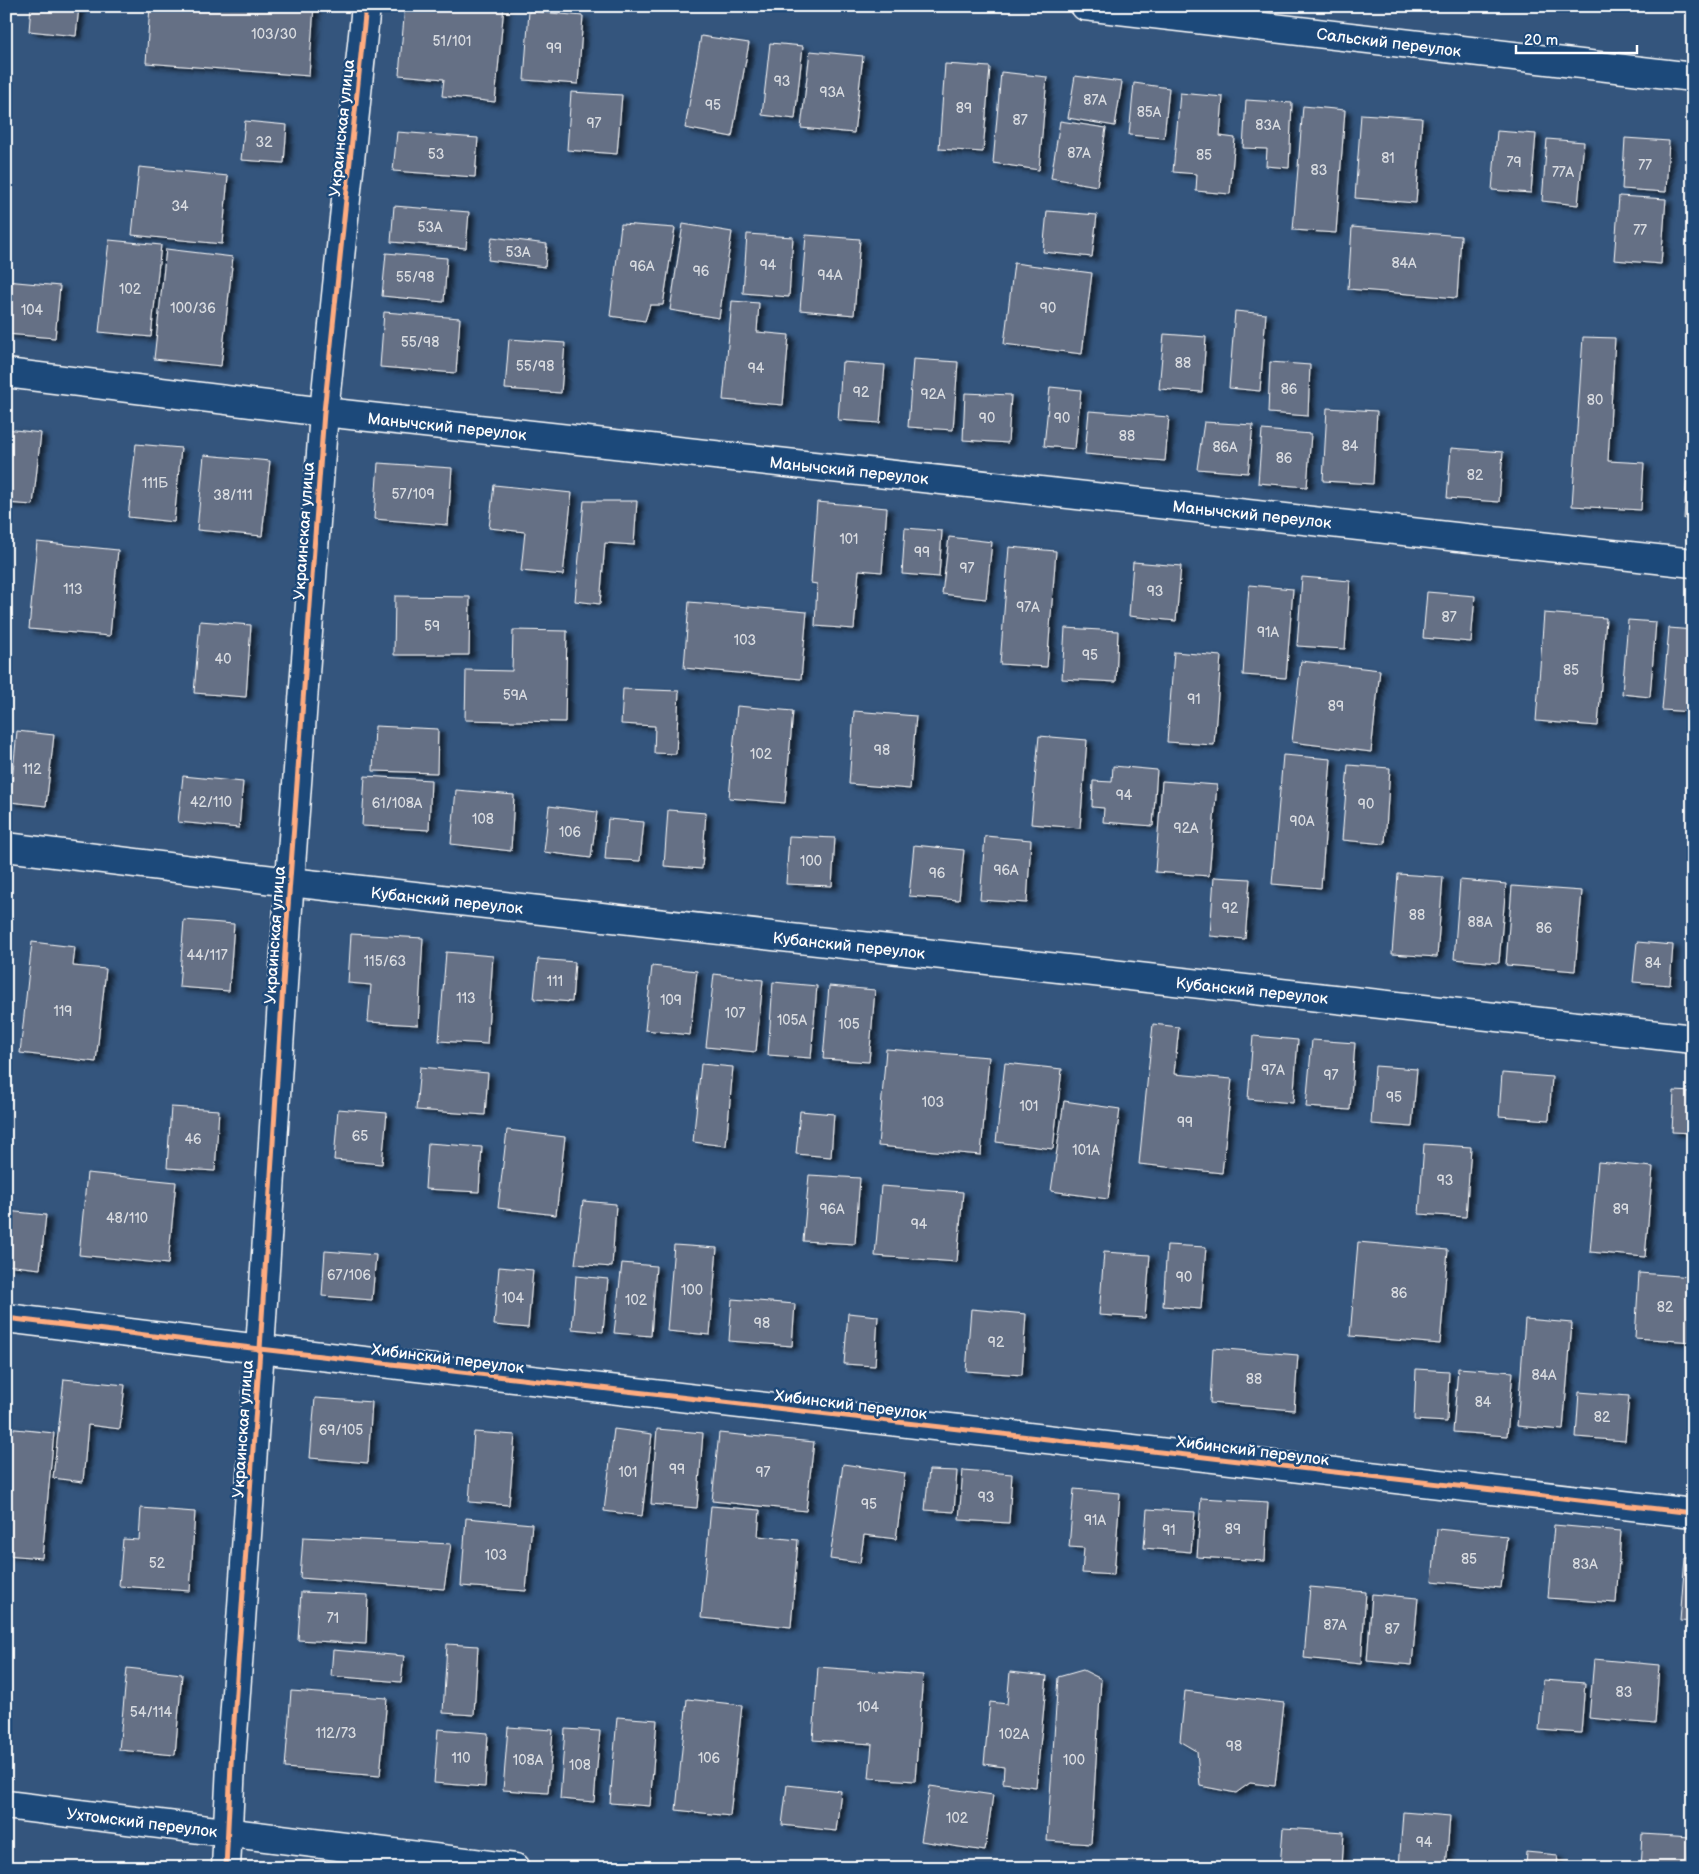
<svg xmlns="http://www.w3.org/2000/svg" width="1699" height="1874" viewBox="0 0 1699 1874" font-family="'Balsamiq Sans',sans-serif">
<style>
.building{fill:#656f85;stroke:#fff;filter:url(#shadow)}
.lines{fill:none;stroke-linecap:round;stroke-linejoin:round}
.minor-casing{stroke:#fff;stroke-width:31}
.secondary-casing{stroke:#fff;stroke-width:31}
.minor{stroke:#1f4a7a;stroke-width:28}
.secondary{stroke:#1f4a7a;stroke-width:28}
.cycleway-casing{stroke:#1f4a7a;stroke-width:8}
.cycleway{stroke:#ffac80;stroke-width:5}
.labels{text-anchor:middle;stroke-width:5;stroke-linejoin:round;paint-order:stroke}
.number-label{font-size:14px;fill:#d8dbe0}
.street-label{font-size:16px;fill:#fff;stroke:#1f4a7a}
</style>
<defs>
<filter id="shadow"><feDropShadow dx="5.5" dy="3" stdDeviation="2.5" flood-color="#0009"/></filter>
</defs>
<rect width="100%" height="100%" fill="#34557d"/>
<filter id="ink" filterUnits="userSpaceOnUse"><feTurbulence type="fractalNoise" baseFrequency=".02" numOctaves="2"/><feDisplacementMap in="SourceGraphic" scale="10" xChannelSelector="R" yChannelSelector="G"/><feConvolveMatrix kernelMatrix="1 2 1 2 8 2 1 2 1" color-interpolation-filters="sRGB"/></filter>
<g filter="url(#ink)">
<g class="building">
<path d="M31,6H79L76,36L29,31Z"/>
<path d="M150,6H314L309,76L146,63Z"/>
<path d="M405,6H504L495,102L442,96L444,79L399,75Z"/>
<path d="M529,11L583,16L578,84L524,80Z"/>
<path d="M701,36L749,43L732,137L685,128Z"/>
<path d="M770,43L803,46L795,119L762,115Z"/>
<path d="M810,51L863,56L854,133L801,128Z"/>
<path d="M945,64L990,67L983,152L939,149Z"/>
<path d="M1001,72L1047,77L1039,170L993,163Z"/>
<path d="M1075,76L1122,82L1115,126L1068,118Z"/>
<path d="M1134,83L1169,88L1164,138L1129,135Z"/>
<path d="M571,92L622,95L617,154L567,150Z"/>
<path d="M1180,93L1223,97L1220,136L1235,138L1230,194L1196,191L1197,174L1173,172Z"/>
<path d="M1246,100L1292,103L1289,168L1266,166L1267,149L1243,148Z"/>
<path d="M1303,106L1345,110L1336,233L1293,230Z"/>
<path d="M1361,114L1422,118L1416,203L1355,198Z"/>
<path d="M245,121L287,125L284,163L241,160Z"/>
<path d="M1060,121L1106,128L1097,186L1051,178Z"/>
<path d="M1497,131L1536,134L1531,193L1492,190Z"/>
<path d="M397,132L478,138L475,177L393,171Z"/>
<path d="M1625,138L1669,141L1666,192L1622,189Z"/>
<path d="M1547,139L1584,142L1578,205L1542,201Z"/>
<path d="M139,167L228,176L222,244L132,235Z"/>
<path d="M1619,196L1666,199L1661,264L1614,260Z"/>
<path d="M394,206L469,212L466,248L391,242Z"/>
<path d="M1047,211L1097,215L1092,257L1043,252Z"/>
<path d="M621,224L675,228L663,305H650L645,321L610,316Z"/>
<path d="M683,224L732,232L719,318L670,310Z"/>
<path d="M1352,227L1461,236L1457,298L1348,289Z"/>
<path d="M747,234L793,237L789,297L743,293Z"/>
<path d="M806,235L860,239L854,315L800,310Z"/>
<path d="M492,237L547,244L545,267L488,260Z"/>
<path d="M109,240L161,245L151,337L99,332Z"/>
<path d="M166,249L233,257L221,366L154,359Z"/>
<path d="M386,253L447,258L444,302L382,296Z"/>
<path d="M1014,263L1092,273L1082,354L1004,344Z"/>
<path d="M6,281L60,286L55,338L6,334Z"/>
<path d="M732,301L759,303L757,332L789,335L783,405L723,400Z"/>
<path d="M1235,311L1266,314L1260,391L1229,388Z"/>
<path d="M384,312L460,318L456,373L380,367Z"/>
<path d="M1164,334L1206,337L1202,392L1159,389Z"/>
<path d="M1583,337L1615,338L1608,461L1644,463L1641,510L1572,506Z"/>
<path d="M509,339L565,343L561,393L505,389Z"/>
<path d="M913,359L958,362L953,430L908,427Z"/>
<path d="M842,362L885,365L880,423L838,420Z"/>
<path d="M1270,362L1310,365L1308,416L1268,413Z"/>
<path d="M1050,387L1081,390L1075,449L1044,446Z"/>
<path d="M965,393L1011,395L1008,443L963,440Z"/>
<path d="M1327,408L1377,411L1373,484L1323,481Z"/>
<path d="M1089,411L1169,417L1165,461L1085,454Z"/>
<path d="M1204,422L1253,425L1248,473L1197,469Z"/>
<path d="M6,429L41,433L33,505L6,503Z"/>
<path d="M1262,430L1311,434L1307,487L1258,483Z"/>
<path d="M136,444L181,448L174,522L128,517Z"/>
<path d="M1451,448L1503,452L1499,502L1447,498Z"/>
<path d="M204,455L270,461L262,536L197,530Z"/>
<path d="M378,463L452,468L448,525L374,519Z"/>
<path d="M1687,472H1693V519H1684Z"/>
<path d="M494,485L572,493L563,575L521,571L525,532L489,528Z"/>
<path d="M584,501H637L634,545L605,543L600,604L575,601Z"/>
<path d="M817,502L887,508L882,572L859,570L854,629L815,626L817,584L811,583Z"/>
<path d="M905,528L942,531L939,577L902,574Z"/>
<path d="M949,537L992,542L986,599L942,594Z"/>
<path d="M37,542L118,550L110,636L29,629Z"/>
<path d="M1009,547L1056,551L1047,667L1000,664Z"/>
<path d="M1133,562L1181,566L1176,621L1129,616Z"/>
<path d="M1302,577L1350,581L1345,649L1297,646Z"/>
<path d="M1249,585L1293,589L1286,678L1243,675Z"/>
<path d="M1427,592L1475,596L1471,642L1423,638Z"/>
<path d="M395,596L470,597L469,655H394Z"/>
<path d="M689,602L807,612L801,679L684,668Z"/>
<path d="M1544,613L1606,618L1598,726L1536,721Z"/>
<path d="M1628,620L1656,622L1650,697L1622,694Z"/>
<path d="M200,621L251,625L246,697L194,693Z"/>
<path d="M1065,628L1118,631L1116,682L1062,679Z"/>
<path d="M1669,628L1693,630V712L1662,710Z"/>
<path d="M513,630L567,631L565,722L465,720L466,670L512,671Z"/>
<path d="M1174,652L1221,656L1214,745L1167,742Z"/>
<path d="M1301,661L1380,670L1371,752L1292,742Z"/>
<path d="M623,689L679,691L676,754L654,753L655,726L621,724Z"/>
<path d="M737,706L793,711L785,803L729,798Z"/>
<path d="M854,711L916,716L910,789L849,784Z"/>
<path d="M375,726L438,729L437,773L373,771Z"/>
<path d="M17,731L54,735L46,806L10,802Z"/>
<path d="M1039,736L1087,740L1080,828L1031,824Z"/>
<path d="M1283,755L1331,759L1321,888L1272,884Z"/>
<path d="M1348,765L1390,768L1385,844L1342,840Z"/>
<path d="M1113,766L1157,770L1153,826L1103,822L1104,808L1092,807L1093,781L1112,782Z"/>
<path d="M183,776L243,782L239,828L178,822Z"/>
<path d="M365,776L431,780L429,830L362,826Z"/>
<path d="M1162,781L1217,785L1209,876L1155,872Z"/>
<path d="M456,790L514,795L511,851L451,844Z"/>
<path d="M549,806L597,812L591,858L544,852Z"/>
<path d="M668,810L706,813L702,869L664,866Z"/>
<path d="M608,819L644,822L640,861L605,859Z"/>
<path d="M789,836L835,838L832,886L786,884Z"/>
<path d="M985,836L1031,840L1027,903L980,900Z"/>
<path d="M914,845L964,850L959,900L909,896Z"/>
<path d="M1398,874L1443,877L1437,957L1392,954Z"/>
<path d="M1214,877L1250,879L1245,939L1210,936Z"/>
<path d="M1460,880L1506,884L1499,963L1454,959Z"/>
<path d="M1512,886L1582,891L1575,971L1506,965Z"/>
<path d="M184,920L234,924L229,991L179,987Z"/>
<path d="M351,934L423,938L418,1025L368,1022L371,985L348,983Z"/>
<path d="M32,942L75,947L73,966L106,969L96,1062L20,1053Z"/>
<path d="M1637,942L1673,945L1670,985L1633,982Z"/>
<path d="M446,952L493,956L487,1044L439,1041Z"/>
<path d="M538,959L575,962L572,1002L534,999Z"/>
<path d="M652,966L697,971L690,1035L645,1030Z"/>
<path d="M714,974L763,980L756,1052L706,1047Z"/>
<path d="M773,982L817,986L811,1058L768,1055Z"/>
<path d="M829,986L875,990L869,1062L823,1059Z"/>
<path d="M1153,1024L1179,1027L1174,1074L1232,1079L1222,1173L1139,1164Z"/>
<path d="M1253,1036L1298,1040L1293,1103L1248,1099Z"/>
<path d="M1312,1040L1355,1043L1350,1110L1306,1107Z"/>
<path d="M886,1049L989,1057L981,1155L878,1146Z"/>
<path d="M1005,1063L1062,1069L1053,1149L996,1142Z"/>
<path d="M701,1064L733,1067L726,1146L693,1142Z"/>
<path d="M1375,1066L1417,1069L1412,1127L1371,1124Z"/>
<path d="M420,1067L488,1073L485,1115L416,1110Z"/>
<path d="M1502,1073L1552,1077L1549,1120L1499,1116Z"/>
<path d="M1674,1091L1693,1092V1133L1672,1132Z"/>
<path d="M1064,1101L1120,1109L1108,1199L1051,1191Z"/>
<path d="M171,1107L219,1110L215,1171L167,1168Z"/>
<path d="M338,1109L387,1113L382,1164L334,1160Z"/>
<path d="M800,1111L834,1114L831,1157L796,1154Z"/>
<path d="M507,1130L565,1137L556,1215L498,1208Z"/>
<path d="M428,1143L482,1147L479,1192L425,1189Z"/>
<path d="M1424,1144L1471,1147L1466,1217L1419,1214Z"/>
<path d="M1598,1162L1653,1167L1645,1257L1590,1252Z"/>
<path d="M87,1173L176,1182L168,1264L79,1255Z"/>
<path d="M809,1175L860,1178L855,1244L803,1241Z"/>
<path d="M881,1186L963,1192L957,1262L875,1256Z"/>
<path d="M583,1201L616,1204L612,1267L575,1264Z"/>
<path d="M6,1211L46,1215L40,1269L6,1265Z"/>
<path d="M1358,1242L1448,1250L1440,1344L1350,1336Z"/>
<path d="M674,1245L717,1248L710,1335L667,1331Z"/>
<path d="M1167,1245L1206,1247L1201,1309L1163,1306Z"/>
<path d="M325,1251L376,1255L372,1300L322,1296Z"/>
<path d="M1104,1252L1150,1255L1145,1318L1099,1315Z"/>
<path d="M622,1263L656,1266L651,1336L614,1333Z"/>
<path d="M499,1267L533,1270L528,1328L494,1325Z"/>
<path d="M1639,1273L1693,1277V1342L1635,1338Z"/>
<path d="M576,1276L608,1279L603,1332L572,1329Z"/>
<path d="M732,1299L795,1304L792,1346L729,1341Z"/>
<path d="M971,1309L1026,1314L1022,1375L966,1371Z"/>
<path d="M848,1313L878,1316L875,1366L844,1364Z"/>
<path d="M1525,1319L1572,1323L1563,1430L1517,1426Z"/>
<path d="M1213,1348L1298,1355L1294,1410L1210,1403Z"/>
<path d="M1458,1368L1513,1372L1507,1436L1453,1432Z"/>
<path d="M1416,1369L1449,1371L1447,1422L1414,1420Z"/>
<path d="M64,1379L125,1385L120,1429L88,1425L83,1482L53,1478Z"/>
<path d="M1579,1392L1629,1396L1625,1441L1576,1437Z"/>
<path d="M315,1398L372,1402L368,1463L310,1458Z"/>
<path d="M6,1428L54,1433L42,1558L6,1555Z"/>
<path d="M614,1429L652,1434L642,1516L604,1511Z"/>
<path d="M657,1429L703,1433L697,1508L651,1504Z"/>
<path d="M474,1432L515,1435L509,1505L469,1502Z"/>
<path d="M719,1433L814,1442L806,1511L712,1501Z"/>
<path d="M843,1464L905,1473L896,1539L864,1535L860,1563L830,1559Z"/>
<path d="M929,1470L957,1471L954,1512L925,1510Z"/>
<path d="M963,1470L1012,1474L1009,1523L959,1520Z"/>
<path d="M1074,1489L1120,1493L1114,1575L1082,1573L1084,1548L1069,1547Z"/>
<path d="M1201,1498L1268,1502L1265,1561L1197,1557Z"/>
<path d="M711,1506L760,1510L758,1536L798,1540L791,1627L701,1618Z"/>
<path d="M141,1508L195,1512L190,1591L119,1586L123,1539L139,1540Z"/>
<path d="M1147,1509L1195,1512L1191,1552L1144,1548Z"/>
<path d="M466,1518L532,1524L526,1591L461,1586Z"/>
<path d="M1554,1525L1621,1531L1616,1603L1548,1598Z"/>
<path d="M1437,1529L1507,1536L1501,1588L1432,1581Z"/>
<path d="M303,1537L451,1544L444,1589L300,1578Z"/>
<path d="M1685,1558H1693V1622L1680,1621Z"/>
<path d="M1310,1587L1366,1592L1361,1664L1304,1658Z"/>
<path d="M301,1592L368,1595L366,1644L298,1640Z"/>
<path d="M1372,1594L1418,1598L1412,1665L1367,1661Z"/>
<path d="M447,1644L478,1646L474,1715L443,1713Z"/>
<path d="M333,1650L404,1656L401,1682L331,1676Z"/>
<path d="M1594,1659L1659,1665L1655,1724L1589,1718Z"/>
<path d="M818,1667L923,1675L915,1781L869,1778L872,1744L813,1740Z"/>
<path d="M127,1668L182,1674L175,1755L119,1750Z"/>
<path d="M1083,1670L1101,1679L1091,1844L1047,1841L1058,1677Z"/>
<path d="M1010,1672L1047,1676L1036,1787L1003,1783L1004,1767L984,1764L990,1702L1007,1704Z"/>
<path d="M1543,1680L1585,1683L1581,1733L1539,1730Z"/>
<path d="M291,1691L387,1698L380,1776L285,1768Z"/>
<path d="M1185,1691L1284,1703L1275,1786L1250,1783L1236,1793L1200,1786L1197,1751L1180,1741Z"/>
<path d="M687,1699L742,1705L730,1816L676,1810Z"/>
<path d="M617,1717L657,1720L650,1806L610,1803Z"/>
<path d="M508,1727L553,1730L548,1793L503,1790Z"/>
<path d="M438,1729L488,1733L485,1787L434,1783Z"/>
<path d="M565,1729L600,1731L594,1802L560,1799Z"/>
<path d="M787,1785L841,1791L836,1831L782,1825Z"/>
<path d="M930,1786L993,1795L985,1851L921,1841Z"/>
<path d="M1403,1812L1450,1816L1446,1868H1399Z"/>
<path d="M1283,1828L1344,1832L1342,1868H1280Z"/>
<path d="M1642,1834L1690,1837L1688,1868H1640Z"/>
<path d="M1526,1852L1558,1855L1557,1868H1525Z"/>
</g>
<g class="lines">
<g class="minor-casing">
<g id="minor">
<path d="M6,373L324,412L1693,563"/>
<path d="M6,847L290,882L1693,1039"/>
<path d="M6,1318L260,1349L1693,1513"/>
<path d="M6,1805L515,1868"/>
<path d="M226,1868L231,1764L260,1349L287,921L324,412L366,6"/>
</g>
</g>
<g class="secondary-casing">
<path id="secondary" d="M1085,6L1693,77"/>
</g>
<use href="#minor" class="minor"/>
<use href="#secondary" class="secondary"/>
<g class="cycleway-casing">
<g id="cycleway">
<path d="M6,1318L260,1349L1693,1513"/>
<path d="M226,1868L231,1764L260,1349L287,921L324,412L366,6"/>
</g>
</g>
<use href="#cycleway" class="cycleway"/>
</g>
</g>
<g class="labels">
<g class="number-label">
<text x="274" y="39">103/30</text>
<text x="452" y="46">51/101</text>
<text x="554" y="53">99</text>
<text x="782" y="86">93</text>
<text x="832" y="97">93А</text>
<text x="1095" y="105">87А</text>
<text x="713" y="110">95</text>
<text x="964" y="113">89</text>
<text x="1149" y="117">85А</text>
<text x="1020" y="125">87</text>
<text x="594" y="128">97</text>
<text x="1268" y="130">83А</text>
<text x="264" y="147">32</text>
<text x="1079" y="158">87А</text>
<text x="436" y="159">53</text>
<text x="1204" y="160">85</text>
<text x="1388" y="163">81</text>
<text x="1514" y="167">79</text>
<text x="1645" y="170">77</text>
<text x="1319" y="175">83</text>
<text x="1563" y="177">77А</text>
<text x="180" y="211">34</text>
<text x="430" y="232">53А</text>
<text x="1640" y="235">77</text>
<text x="518" y="257">53А</text>
<text x="1404" y="268">84А</text>
<text x="768" y="270">94</text>
<text x="642" y="271">96А</text>
<text x="701" y="276">96</text>
<text x="830" y="280">94А</text>
<text x="415" y="282">55/98</text>
<text x="130" y="294">102</text>
<text x="193" y="313">100/36</text>
<text x="1048" y="313">90</text>
<text x="32" y="315">104</text>
<text x="420" y="347">55/98</text>
<text x="1183" y="368">88</text>
<text x="535" y="371">55/98</text>
<text x="756" y="373">94</text>
<text x="1289" y="394">86</text>
<text x="861" y="397">92</text>
<text x="933" y="399">92А</text>
<text x="1595" y="405">80</text>
<text x="987" y="423">90</text>
<text x="1062" y="423">90</text>
<text x="1127" y="441">88</text>
<text x="1350" y="451">84</text>
<text x="1225" y="452">86А</text>
<text x="1284" y="463">86</text>
<text x="1475" y="480">82</text>
<text x="155" y="488">111Б</text>
<text x="413" y="499">57/109</text>
<text x="233" y="500">38/111</text>
<text x="849" y="544">101</text>
<text x="922" y="557">99</text>
<text x="967" y="573">97</text>
<text x="73" y="594">113</text>
<text x="1155" y="596">93</text>
<text x="1028" y="612">97А</text>
<text x="1449" y="622">87</text>
<text x="432" y="631">59</text>
<text x="1268" y="637">91А</text>
<text x="745" y="645">103</text>
<text x="1090" y="660">95</text>
<text x="223" y="664">40</text>
<text x="1571" y="675">85</text>
<text x="515" y="700">59А</text>
<text x="1194" y="704">91</text>
<text x="1336" y="711">89</text>
<text x="882" y="755">98</text>
<text x="761" y="759">102</text>
<text x="32" y="774">112</text>
<text x="1124" y="800">94</text>
<text x="211" y="807">42/110</text>
<text x="397" y="808">61/108А</text>
<text x="1366" y="809">90</text>
<text x="483" y="824">108</text>
<text x="1302" y="826">90А</text>
<text x="1186" y="833">92А</text>
<text x="570" y="837">106</text>
<text x="811" y="866">100</text>
<text x="1006" y="875">96А</text>
<text x="937" y="878">96</text>
<text x="1230" y="913">92</text>
<text x="1417" y="920">88</text>
<text x="1480" y="927">88А</text>
<text x="1544" y="933">86</text>
<text x="207" y="960">44/117</text>
<text x="385" y="966">115/63</text>
<text x="1653" y="968">84</text>
<text x="555" y="986">111</text>
<text x="466" y="1003">113</text>
<text x="671" y="1005">109</text>
<text x="63" y="1016">119</text>
<text x="735" y="1018">107</text>
<text x="792" y="1025">105А</text>
<text x="849" y="1029">105</text>
<text x="1273" y="1075">97А</text>
<text x="1331" y="1080">97</text>
<text x="1394" y="1102">95</text>
<text x="933" y="1107">103</text>
<text x="1029" y="1111">101</text>
<text x="1185" y="1127">99</text>
<text x="360" y="1141">65</text>
<text x="193" y="1144">46</text>
<text x="1086" y="1155">101А</text>
<text x="1445" y="1185">93</text>
<text x="832" y="1214">96А</text>
<text x="1621" y="1214">89</text>
<text x="127" y="1223">48/110</text>
<text x="919" y="1229">94</text>
<text x="349" y="1280">67/106</text>
<text x="1184" y="1282">90</text>
<text x="692" y="1295">100</text>
<text x="1399" y="1298">86</text>
<text x="513" y="1303">104</text>
<text x="636" y="1305">102</text>
<text x="1665" y="1312">82</text>
<text x="762" y="1328">98</text>
<text x="996" y="1347">92</text>
<text x="1544" y="1380">84А</text>
<text x="1254" y="1384">88</text>
<text x="1483" y="1407">84</text>
<text x="1602" y="1422">82</text>
<text x="341" y="1435">69/105</text>
<text x="677" y="1474">99</text>
<text x="628" y="1477">101</text>
<text x="763" y="1477">97</text>
<text x="986" y="1502">93</text>
<text x="869" y="1509">95</text>
<text x="1095" y="1525">91А</text>
<text x="1233" y="1534">89</text>
<text x="1169" y="1535">91</text>
<text x="496" y="1560">103</text>
<text x="1469" y="1564">85</text>
<text x="157" y="1568">52</text>
<text x="1585" y="1569">83А</text>
<text x="333" y="1623">71</text>
<text x="1335" y="1630">87А</text>
<text x="1392" y="1634">87</text>
<text x="1624" y="1697">83</text>
<text x="868" y="1712">104</text>
<text x="151" y="1717">54/114</text>
<text x="336" y="1738">112/73</text>
<text x="1014" y="1739">102А</text>
<text x="1234" y="1751">98</text>
<text x="461" y="1763">110</text>
<text x="709" y="1763">106</text>
<text x="528" y="1765">108А</text>
<text x="1074" y="1765">100</text>
<text x="580" y="1770">108</text>
<text x="957" y="1823">102</text>
<text x="1424" y="1847">94</text>
</g>
<g class="street-label">
<text transform="translate(1389 42) rotate(7)" y="6">Сальский переулок</text>
<text transform="translate(341 128) rotate(-84)" y="6">Украинская улица</text>
<text transform="translate(447 426) rotate(6)" y="6">Манычский переулок</text>
<text transform="translate(849 470) rotate(6)" y="6">Манычский переулок</text>
<text transform="translate(1252 514) rotate(6)" y="6">Манычский переулок</text>
<text transform="translate(303 531) rotate(-86)" y="6">Украинская улица</text>
<text transform="translate(447 900) rotate(6)" y="6">Кубанский переулок</text>
<text transform="translate(274 935) rotate(-86)" y="6">Украинская улица</text>
<text transform="translate(849 945) rotate(6)" y="6">Кубанский переулок</text>
<text transform="translate(1252 990) rotate(6)" y="6">Кубанский переулок</text>
<text transform="translate(448 1358) rotate(7)" y="6">Хибинский переулок</text>
<text transform="translate(851 1404) rotate(7)" y="6">Хибинский переулок</text>
<text transform="translate(242 1429) rotate(-86)" y="6">Украинская улица</text>
<text transform="translate(1253 1450) rotate(7)" y="6">Хибинский переулок</text>
<text transform="translate(142 1822) rotate(7)" y="6">Ухтомский переулок</text>
</g>
</g>
<rect width="1699" height="1874" fill="none" stroke="#1f4a7a" stroke-width="25"/>
<rect x="12" y="12" width="1674" height="1849" fill="none" stroke="#fff" stroke-width="2" filter="url(#ink)"/>
<path d="M1516 45v8h121v-8" fill="none" stroke="#ffffff" stroke-width="2.5"/>
<text x="1524" y="45" font-size="15" fill="#ffffff" stroke="#1f4a7a" stroke-width="4" paint-order="stroke">20 m</text>
</svg>
